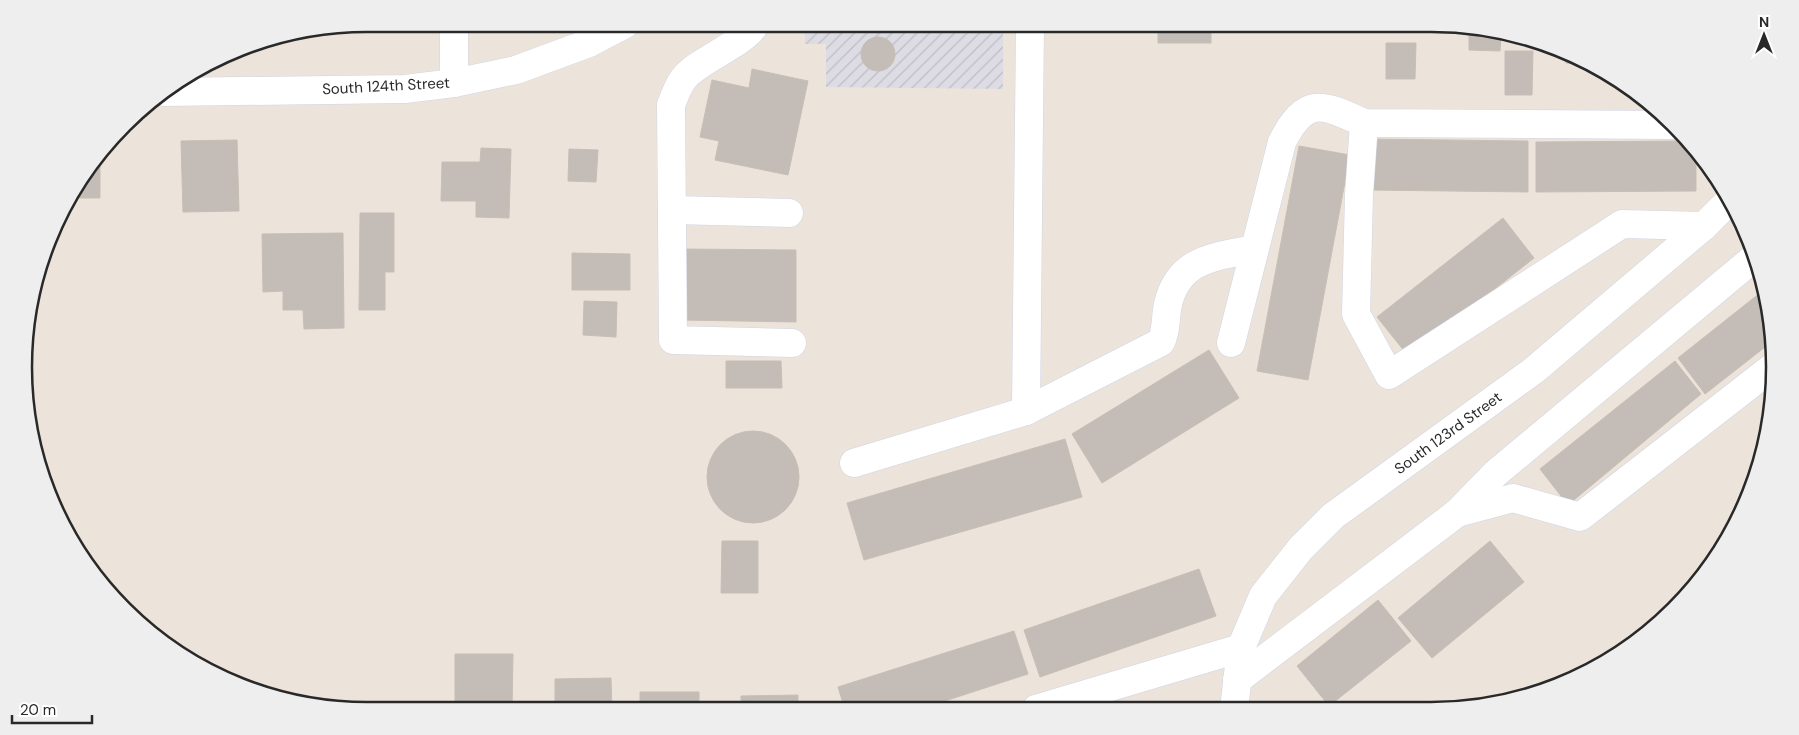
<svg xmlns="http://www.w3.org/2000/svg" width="1799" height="735" viewBox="0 0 1799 735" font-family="'DM Sans',sans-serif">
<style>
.industrial{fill:url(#industrial-furrows)}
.building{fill:#c4bdb7;stroke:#c7bfb4}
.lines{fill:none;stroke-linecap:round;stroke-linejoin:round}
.minor-casing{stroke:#d0d5e3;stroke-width:29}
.minor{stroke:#fff;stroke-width:28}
.labels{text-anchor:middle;stroke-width:4;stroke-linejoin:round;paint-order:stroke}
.street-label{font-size:15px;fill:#292929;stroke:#fff}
.rim{fill:none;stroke:#292929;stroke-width:2.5}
</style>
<defs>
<pattern id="industrial-furrows" width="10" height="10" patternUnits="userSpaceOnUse" patternTransform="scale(1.25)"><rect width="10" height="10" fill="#dddce4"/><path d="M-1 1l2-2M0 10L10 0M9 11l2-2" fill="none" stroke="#bebdc4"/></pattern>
</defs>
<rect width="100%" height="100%" fill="#ece3db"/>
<path class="industrial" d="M805,24H1003V89L826,87V44H805Z"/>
<g class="building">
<rect x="890" y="24" width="31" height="7"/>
<rect x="1158" y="24" width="53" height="19"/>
<path d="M1469,30L1501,35L1500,51L1469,50Z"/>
<circle cx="878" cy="54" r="17"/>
<path d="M1515,37L1542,42L1546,44H1515Z"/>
<path d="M1386,43H1416L1415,79H1386Z"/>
<path d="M1505,51H1533L1532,95H1505Z"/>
<path d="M1566,53L1593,65L1566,63Z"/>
<path d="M752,69L808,81L788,175L715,160L719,141L700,137L712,80L749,88Z"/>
<path d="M1368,139L1528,141V192L1368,190Z"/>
<path d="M237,140L239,211L183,212L181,141Z"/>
<path d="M1688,141L1696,150V191L1536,192V142Z"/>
<path d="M1299,146L1350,155L1308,380L1257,371Z"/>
<path d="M481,148L511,149L509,218L476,217V201H441L442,162H480Z"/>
<path d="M569,149L598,150L596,182L568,181Z"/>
<path d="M100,159V198H69L70,196Z"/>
<path d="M360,213H394V272H385V310H359Z"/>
<path d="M1503,218L1534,258L1409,357L1377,317Z"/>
<path d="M343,233L344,328L304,329L303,310H283V291L263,292L262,234Z"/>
<path d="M684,249L796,250V322L683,320Z"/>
<path d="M572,253L630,254V290H572Z"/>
<path d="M1765,289L1774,340L1705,394L1678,358Z"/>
<path d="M584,301L617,302L616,337L583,335Z"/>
<path d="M1209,350L1239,398L1102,483L1072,434Z"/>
<path d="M726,361H781L782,388H726Z"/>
<path d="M1675,361L1701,394L1568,505L1540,469Z"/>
<circle cx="753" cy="477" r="46"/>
<path d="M1065,439L1082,497L864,560L847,503Z"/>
<path d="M722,541H758V593H721Z"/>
<path d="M1490,541L1524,582L1432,658L1398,618Z"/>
<path d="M1199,569L1216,616L1040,677L1024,630Z"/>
<path d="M1378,600L1411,641L1329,706L1297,666Z"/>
<path d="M1014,631L1028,674L917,710H845L838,687Z"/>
<path d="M455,654H513L512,711H455Z"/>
<path d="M611,678L612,711H555V679Z"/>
<path d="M640,692H699V710L640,711Z"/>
<path d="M798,695V710H741V696Z"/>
</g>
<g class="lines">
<g class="minor-casing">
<g id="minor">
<path d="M454,24V83"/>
<path d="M755,24C749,41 699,60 685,77C678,84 675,96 671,105L673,340L792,343"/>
<path d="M165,92L405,89L454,83L516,70L589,43L625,24"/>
<path d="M1364,123L1359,195L1356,314L1389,375L1622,224L1704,226"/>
<path d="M672,210L789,213"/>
<path d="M1231,343L1282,142C1306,95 1322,104 1364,123L1673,125"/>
<path d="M1026,411L1030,24"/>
<path d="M854,463L1026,411L1161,342C1167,330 1165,317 1168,304C1179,258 1215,257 1254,249"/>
<path d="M1457,513L1513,498L1580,517L1774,366"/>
<path d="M1237,680L1457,513L1496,473L1755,257"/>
<path d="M1036,709L1241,648"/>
<path d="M1234,709L1241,648L1263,596L1301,548L1333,516L1533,371L1704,226L1730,200"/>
</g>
</g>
<use href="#minor" class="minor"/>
</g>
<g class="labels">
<g class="street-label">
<text transform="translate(386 86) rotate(-3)" y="5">South 124th Street</text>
<text transform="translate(1448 433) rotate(-36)" y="5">South 123rd Street</text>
</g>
</g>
<path d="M0 0H1799V735H0ZM367 32H1431A335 335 0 0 1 1766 367V367A335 335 0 0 1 1431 702H367A335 335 0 0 1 32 367V367A335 335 0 0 1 367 32Z" fill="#eee" fill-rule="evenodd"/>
<path class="rim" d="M367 32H1431A335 335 0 0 1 1766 367V367A335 335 0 0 1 1431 702H367A335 335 0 0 1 32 367V367A335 335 0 0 1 367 32Z"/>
<g transform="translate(1764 35)" stroke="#ffffff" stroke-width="4" paint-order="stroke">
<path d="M0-4L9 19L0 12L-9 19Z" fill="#292929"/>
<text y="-8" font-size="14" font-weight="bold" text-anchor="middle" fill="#292929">N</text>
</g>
<path d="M12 715v8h80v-8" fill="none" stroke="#292929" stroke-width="2.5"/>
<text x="20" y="715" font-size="15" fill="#292929" stroke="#ffffff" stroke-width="4" paint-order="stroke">20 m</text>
</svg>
